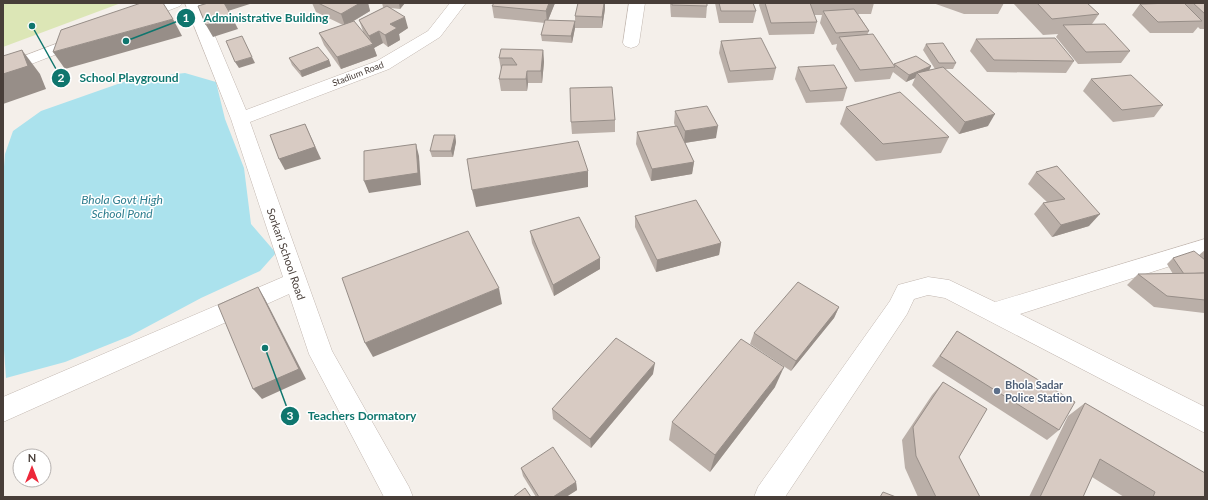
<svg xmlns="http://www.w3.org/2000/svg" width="1208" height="500" viewBox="0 0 1208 500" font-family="Lato,sans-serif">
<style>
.green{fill:#dce6b6}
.water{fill:#abe2ed}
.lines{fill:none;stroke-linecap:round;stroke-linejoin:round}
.minor-casing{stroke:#c2b7b0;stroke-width:1}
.minor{fill:#fff;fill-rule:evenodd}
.wall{fill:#baafa8}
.shaded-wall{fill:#978e88}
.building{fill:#d8cbc3;stroke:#978e88}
.service-dot{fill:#5c6f8a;stroke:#fff;stroke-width:1.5}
.labels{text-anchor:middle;stroke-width:3;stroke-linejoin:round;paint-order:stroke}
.far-street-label{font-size:9px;fill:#483e39;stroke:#fff}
.street-label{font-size:11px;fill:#483e39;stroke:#fff}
.service-label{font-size:11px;font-weight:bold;fill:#4e5e75;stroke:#fff;text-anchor:start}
.water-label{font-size:12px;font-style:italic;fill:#2f7e8f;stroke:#fff}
.leader{fill:none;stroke:#0f766e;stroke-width:1.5}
.callout-dot{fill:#0f766e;stroke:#fff;stroke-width:1.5}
.mark-label{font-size:12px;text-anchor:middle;font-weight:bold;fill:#fff}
.callout-label{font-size:12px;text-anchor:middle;font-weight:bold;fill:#0f766e;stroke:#fff;stroke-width:3;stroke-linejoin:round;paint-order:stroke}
</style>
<rect width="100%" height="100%" fill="#f4efea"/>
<path class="green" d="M3,3H121L3,47Z"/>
<path class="water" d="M185,73L216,82L225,119L244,168L251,224L276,253L260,271L201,298L130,336L65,362L6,378L3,336V179L5,154L13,131L41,111L132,79Z"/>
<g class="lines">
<g class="minor-casing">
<g id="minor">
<path d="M161,3H183L180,6L144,20L138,22L132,20L130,17L132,14Z"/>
<path d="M185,3H201L246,110L377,61L428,31L450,3H466L440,37L389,69L250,122L332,351L409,487L413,497H384L309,354L289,294L3,422V397L283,277L231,119Z"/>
<path d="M629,3H645L639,43L637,46L631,48L625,46L623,43Z"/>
<path d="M82,34L88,36L90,39L88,42L3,75V64Z"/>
<path d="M1205,239V255L1020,314L1205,407V433L945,298L928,295L914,299L907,314L785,497H754L758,487L890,301L898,285L928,277L949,280L995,302Z"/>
</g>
</g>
<use href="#minor" class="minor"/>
</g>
<g class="wall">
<path d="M312,3H368L370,11L352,22L364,34L359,20L384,7H383L382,3H405L400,9L390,8L408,28L399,34L400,40L388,47L383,43L374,48L377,56L341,69L324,45L319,33L343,25L316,12Z"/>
<path d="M555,3L548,20L575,21V16L605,9L602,28H575L572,43L542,41L541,35L545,23L494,18L492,6Z"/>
<path d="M670,3H707V6L706,18L671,17Z"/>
<path d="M715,3H753L756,11L753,23H719Z"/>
<path d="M760,3H874L871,14H858L869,31L867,35L894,65V64L931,66L929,70L935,69L923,50L926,44L956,63L953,69H945L988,126L959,134L912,85L915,78L906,82L893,72L890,79L855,82L836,49L837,44L832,45L820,23L822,15H814L817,22L814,34L769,35L759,5Z"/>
<path d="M933,3H1004L998,14H964Z"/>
<path d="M1013,3H1087L1099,14L1092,24L1130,51L1121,63L1078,64L1056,37L1058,34L1043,35Z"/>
<path d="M1175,3H1205V29H1200L1198,27L1193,33H1150L1132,15L1140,4Z"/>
<path d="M976,39L1074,61L1066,73L987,72L970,51Z"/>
<path d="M721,41L776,68L773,80L728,83L719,53Z"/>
<path d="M543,50L544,62L542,83H528L527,91H501L499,79L501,70L499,58Z"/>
<path d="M289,58L329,60L331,66L302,77L292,65Z"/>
<path d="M798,67L847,88L843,101L806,103L795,79Z"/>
<path d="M1091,79L1163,105L1154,117L1113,122L1083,91Z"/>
<path d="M846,107L949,137L941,153L876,161L840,124Z"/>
<path d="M675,111L716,138L685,143L694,162L692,174L651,181L636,144L637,132L675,126L674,123Z"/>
<path d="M615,120V132L572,134L571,122Z"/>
<path d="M455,135L456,142L453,157H432L430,151Z"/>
<path d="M1057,166L1089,226L1052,237L1034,214L1043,203L1047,202L1028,184L1036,172Z"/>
<path d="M635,216L721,243L719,255L656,272L635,227Z"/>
<path d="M530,231L600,269L554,296L532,243Z"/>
<path d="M1205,250V313H1204L1154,307L1127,285L1138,274H1173L1167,264L1173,258L1199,255Z"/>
<path d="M839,307L834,318L791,371L750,344L754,333Z"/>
<path d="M957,331L1059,430L1047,440L932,366Z"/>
<path d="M653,374L591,448L553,419L552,409Z"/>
<path d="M943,382L959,457L980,497H918L905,468L902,440L932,395Z"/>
<path d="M775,387L710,472L669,440L672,422Z"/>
<path d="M1085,403L1204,497H1124L1092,477L1083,497H1029L1068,416Z"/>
<path d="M521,468L576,482L577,490L566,497H536L523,476Z"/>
</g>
<g class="shaded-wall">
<path d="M224,3H253L228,11Z"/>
<path d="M360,3H368L370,11L345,26L341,14Z"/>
<path d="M399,3H405L400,9Z"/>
<path d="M549,3H555L547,23L546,11Z"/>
<path d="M604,3H605V9L602,28V17Z"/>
<path d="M232,17L238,29L213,37L206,25Z"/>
<path d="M405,17L408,28L399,34L400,40L388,47L385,35L390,24Z"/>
<path d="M173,19L182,36L65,69L53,52Z"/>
<path d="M575,21V28L572,43L571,36Z"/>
<path d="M379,31L383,43L374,48L377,56L341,69L337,57L372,45L369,36Z"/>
<path d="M22,50L40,74L46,89L3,104V74Z"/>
<path d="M543,50L544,62L542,83L541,71Z"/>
<path d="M252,57L255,63L239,68L235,62Z"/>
<path d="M329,60L331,66L302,77L300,71Z"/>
<path d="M931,66L928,73H917L915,78L906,82L909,75Z"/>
<path d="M527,71L528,83L527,91L526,79Z"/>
<path d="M995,114L988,126L959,134L965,122Z"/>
<path d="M305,124L321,159L285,170L279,159Z"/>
<path d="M718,126L716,138L684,143L685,131Z"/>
<path d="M455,135L456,142L453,157L451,151Z"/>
<path d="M416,144L419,156L421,185L369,193L364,181Z"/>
<path d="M694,162L692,174L651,181L652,169Z"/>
<path d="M588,171V187L476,207L472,190Z"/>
<path d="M1100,214L1089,226L1052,237L1061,225Z"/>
<path d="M721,243L719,255L656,272L657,260Z"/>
<path d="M600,258V269L554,296L553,285Z"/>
<path d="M258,287L265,299L306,379L262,399L253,389Z"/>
<path d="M499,288L502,304L373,357L365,343Z"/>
<path d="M839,307L834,318L791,371L796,361Z"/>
<path d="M655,363L653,374L591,448L590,439Z"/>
<path d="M784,367L775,387L710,472L715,455Z"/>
<path d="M576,482L577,490L566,497H553Z"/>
</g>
<g class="building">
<path d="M141,3H163L173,19L53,52L61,30Z"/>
<path d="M208,3H224L232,17L206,25L198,6Z"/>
<path d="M318,3H360L341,14Z"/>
<path d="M494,3H549L546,11L492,6Z"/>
<path d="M578,3H604L602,17L575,16Z"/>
<path d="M672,3H707V6L672,5Z"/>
<path d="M719,3H753L756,11H721Z"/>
<path d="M765,3H810L817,22L771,23Z"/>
<path d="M1037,3H1087L1099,14L1052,19Z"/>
<path d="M1175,3H1184L1202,21L1158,22L1140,4Z"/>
<path d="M1193,3H1205V14Z"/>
<path d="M387,6L405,17L390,24L397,28L385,35L379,31L369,36L359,20Z"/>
<path d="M854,9L869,31L836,33L823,11Z"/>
<path d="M545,20L575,21L571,36L541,35Z"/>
<path d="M354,21L373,44L337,57L319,33Z"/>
<path d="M1105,24L1130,51L1086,52L1063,25Z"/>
<path d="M873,34L895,67L860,70L839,37Z"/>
<path d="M242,36L252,57L235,62L226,41Z"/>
<path d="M761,38L776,68L730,71L721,41Z"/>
<path d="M1055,38L1074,61L994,60L976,39Z"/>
<path d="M943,43L956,63H939L926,44Z"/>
<path d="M318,47L329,60L300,71L289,58Z"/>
<path d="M501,49L543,50L541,71H527L526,79H499L502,65H517L512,58H499Z"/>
<path d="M22,50L28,66L3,74V56Z"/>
<path d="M916,56L931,66L909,75L894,64Z"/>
<path d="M834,65L847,88L810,91L798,67Z"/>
<path d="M943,67L995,114L965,122L917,73Z"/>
<path d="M1131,75L1163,105L1122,110L1091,79Z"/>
<path d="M612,87L615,120L571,122L570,88Z"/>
<path d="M900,92L949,137L883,144L846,107Z"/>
<path d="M707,106L718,126L685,131L675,111Z"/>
<path d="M305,124L315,147L279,159L270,135Z"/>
<path d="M677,126L694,162L652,169L637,132Z"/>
<path d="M434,135H455L451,151H430Z"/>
<path d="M578,141L588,171L472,190L467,159Z"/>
<path d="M416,144L418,173L364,181V151Z"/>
<path d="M1057,166L1100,214L1061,225L1043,203L1065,199L1036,172Z"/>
<path d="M696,200L721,243L657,260L635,216Z"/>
<path d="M579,217L600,258L553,285L530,231Z"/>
<path d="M468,231L499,288L365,343L342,278Z"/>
<path d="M1194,251L1205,260V273L1184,274L1173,258Z"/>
<path d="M1205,273V300L1167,296L1138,274Z"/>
<path d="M798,282L839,307L796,361L754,333Z"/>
<path d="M258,287L299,369L253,389L218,305Z"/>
<path d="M957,331L1075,402L1059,430L940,356Z"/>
<path d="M616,338L655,363L590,439L552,409Z"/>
<path d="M741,339L784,367L715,455L672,422Z"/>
<path d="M943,382L987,409L959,457L980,497H936L916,456L913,427Z"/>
<path d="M1085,403L1205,473V494L1204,497H1153L1155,492L1100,459L1083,497H1040Z"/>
<path d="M553,447L576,482L553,497H539L521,468Z"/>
<path d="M525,488L531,497H513Z"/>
<path d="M883,492L896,497H880Z"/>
</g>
<circle class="service-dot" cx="997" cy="391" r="4"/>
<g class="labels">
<g class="far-street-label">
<text transform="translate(358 74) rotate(-21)" y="3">Stadium Road</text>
</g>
<g class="street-label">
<text transform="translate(286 254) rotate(71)" y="4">Sorkari School Road</text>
</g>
<g class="service-label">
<text x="1005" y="389">Bhola Sadar<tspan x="1005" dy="13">Police Station</tspan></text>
</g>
<g class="water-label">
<text x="122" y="204">Bhola Govt High<tspan x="122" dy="14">School Pond</tspan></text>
</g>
</g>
<path class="leader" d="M126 41L186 18M32 26L61 78M265 348L290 416"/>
<g class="callout-dot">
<circle cx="126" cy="41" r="4"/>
<circle cx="32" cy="26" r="4"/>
<circle cx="265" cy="348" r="4"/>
<circle cx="186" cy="18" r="10"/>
<circle cx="61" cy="78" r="10"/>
<circle cx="290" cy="416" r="10"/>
</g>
<g class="mark-label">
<text x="186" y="22">1</text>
<text x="61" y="82">2</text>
<text x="290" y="420">3</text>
</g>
<g class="callout-label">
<text x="266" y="22">Administrative Building</text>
<text x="129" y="82">School Playground</text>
<text x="362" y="420">Teachers Dormatory</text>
</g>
<rect width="1208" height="500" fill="none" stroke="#483e39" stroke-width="8"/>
<g transform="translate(32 468)"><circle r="19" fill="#ffffff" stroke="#b6b2b0"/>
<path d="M0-3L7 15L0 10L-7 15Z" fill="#ed283a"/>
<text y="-6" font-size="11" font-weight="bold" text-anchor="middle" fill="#483e39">N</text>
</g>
</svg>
